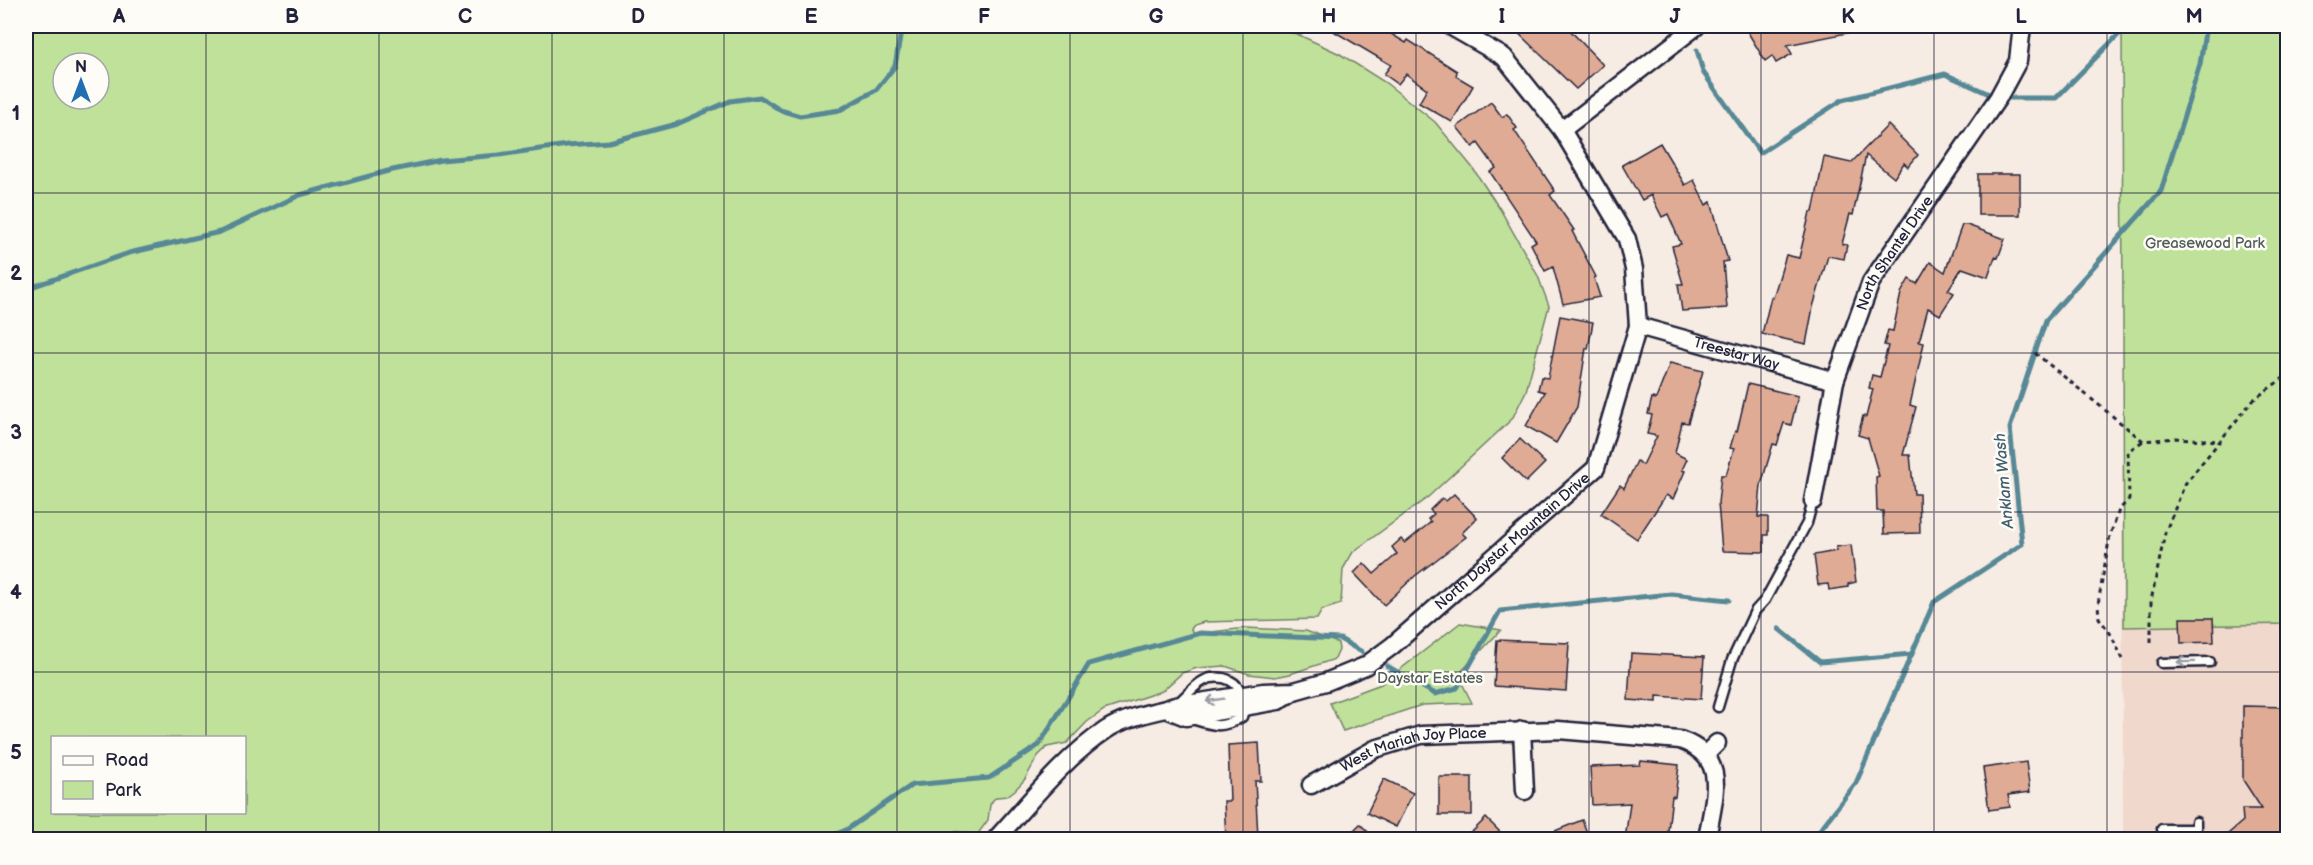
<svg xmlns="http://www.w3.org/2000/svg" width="2313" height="865" viewBox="0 0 2313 865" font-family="'Balsamiq Sans',sans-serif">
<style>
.built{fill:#f0d8cc}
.green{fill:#c0e19a;stroke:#71826a;stroke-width:1.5;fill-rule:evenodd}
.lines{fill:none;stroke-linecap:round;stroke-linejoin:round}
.stream{stroke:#578896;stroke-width:5}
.building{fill:#e0ab95;stroke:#22223b;stroke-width:1.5}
.lane-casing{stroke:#22223b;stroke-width:13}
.street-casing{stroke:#22223b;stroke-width:21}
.path{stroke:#22223b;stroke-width:3;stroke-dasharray:4.5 4.5;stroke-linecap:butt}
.lane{stroke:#fdfcf7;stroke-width:8}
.street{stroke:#fdfcf7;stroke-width:16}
.oneway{stroke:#9a9aa2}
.grid{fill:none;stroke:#22223b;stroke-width:1.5;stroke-opacity:0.55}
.labels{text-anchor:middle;stroke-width:5;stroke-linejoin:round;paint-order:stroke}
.park-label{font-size:15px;fill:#515b58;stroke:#fdfcf7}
.street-label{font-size:15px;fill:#22223b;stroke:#fdfcf7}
.water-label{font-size:16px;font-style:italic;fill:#415e70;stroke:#fdfcf7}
.neatline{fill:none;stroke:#22223b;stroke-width:2}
.grid-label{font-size:20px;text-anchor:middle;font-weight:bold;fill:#22223b}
</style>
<rect width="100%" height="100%" fill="#f7ece3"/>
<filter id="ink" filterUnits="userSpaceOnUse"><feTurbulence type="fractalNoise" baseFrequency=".0167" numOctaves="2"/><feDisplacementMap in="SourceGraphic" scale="12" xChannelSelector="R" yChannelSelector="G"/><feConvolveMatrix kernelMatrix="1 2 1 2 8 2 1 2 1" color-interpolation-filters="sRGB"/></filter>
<g filter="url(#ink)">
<path class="built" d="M2287,461V839H2123L2122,462Z"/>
<g class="green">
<path d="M26,26H1262L1297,34L1340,54L1386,83L1435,122L1472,167L1500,209L1538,276L1549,306L1526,391L1512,419L1427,498L1353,552L1343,569L1341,604L1322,610L1317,619L1204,622L1194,625L1191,629L1193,634L1247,628L1306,631L1338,643L1339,650L1335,659L1290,674L1275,677L1249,674L1225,666L1197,668L1182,673L1162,691L1104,710L1087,722L1067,743L1047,747L1038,756L1025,779L1015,790L1007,796L997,797L993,800L990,805L988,820L977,835C960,831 951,828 936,840L36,839L26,829ZM63,63H99V99H63ZM52,738H244V812H52Z"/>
<path d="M2122,26H2287V624L2124,627Z"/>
<path d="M1460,623L1501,630L1458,675L1472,703L1422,705L1343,731L1330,703L1381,684Z"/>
</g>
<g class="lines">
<g class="stream">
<path d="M1697,50L1703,72L1760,153L1842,100L1945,74L1998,98H2056L2127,26"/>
<path d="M26,289L129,253L220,232L300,195L388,171L441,160L499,155L567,145L609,142L677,124L730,101L760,97L780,110L800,116L840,110L876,90L895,66L902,26"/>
<path d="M1779,629L1820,662L1912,654"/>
<path d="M1387,666L1435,694L1457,688L1500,611L1671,594L1729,600"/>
<path d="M822,840L846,830L912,785L989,778L1039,745L1089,664L1200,633L1340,639L1362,652"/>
<path d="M1812,840L1856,783L1934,602L2022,544L2010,428L2046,320L2161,191L2200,64L2206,26"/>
</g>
</g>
<g class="building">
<path d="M1325,26H1378L1406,43L1408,40L1457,71L1456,76L1473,86L1452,122L1419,103L1427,89L1406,74L1398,84L1384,74L1391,65Z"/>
<path d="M1511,26H1566L1603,65L1576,89Z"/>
<path d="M1744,26H1852V32L1787,45L1792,54L1776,63L1772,56L1765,61Z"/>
<path d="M1491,102L1502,117L1507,114L1517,128L1514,130L1555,191L1550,195L1574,230L1572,231L1596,277L1594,278L1600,297L1563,304L1553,267L1545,271L1531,244L1536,241L1490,172L1496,168L1478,143L1473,147L1457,127Z"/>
<path d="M1888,125L1918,155L1908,167L1904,163L1894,178L1866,155L1853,215L1850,214L1842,244L1847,245L1844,259L1828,256L1813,307L1806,344L1762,334L1771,297L1773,298L1786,255L1799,258L1810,212H1813L1824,157L1851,163Z"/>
<path d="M1660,143L1685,185L1694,180L1706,205L1711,202L1728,261L1723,262L1727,308L1682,311L1678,284H1683L1672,246L1681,244L1668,214L1662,217L1651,195L1642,200L1622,165Z"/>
<rect x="1978" y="174" width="42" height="41"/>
<path d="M1962,225H1967L2005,239L1998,258L1995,257L1988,277L1962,268L1948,290L1954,293L1940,315L1928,308L1919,342L1924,343L1910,405L1916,407L1903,455H1910L1914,494H1919L1920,533L1884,534L1883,511H1877L1876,477L1879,476L1868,438L1858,435L1863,416L1866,417L1873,389L1869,388L1872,375L1880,377L1888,346L1884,345L1888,330L1893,331L1901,293L1909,279L1917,284L1930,262L1945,272Z"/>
<path d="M1560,316L1593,322L1588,349L1586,348L1577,407L1556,443L1526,426L1545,392L1538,390L1541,377L1548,378Z"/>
<path d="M1670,363L1703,371L1688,423L1682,422L1675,453L1687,459L1682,470L1685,471L1673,499L1666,495L1637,539L1601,514L1620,485L1624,488L1637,461L1643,465L1657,436L1647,434L1652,415L1648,414L1652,398L1656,399Z"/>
<path d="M1748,384L1798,396L1791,425L1784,423L1777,445L1773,444L1761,485L1758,517H1768V535H1764V552L1722,551L1718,503L1721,475H1726L1734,449L1730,448L1735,431L1737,432Z"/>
<path d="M1520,439L1545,463L1526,482L1502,458Z"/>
<path d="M1454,494L1477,518L1462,533L1466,537L1415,576L1384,605L1354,573L1364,563L1374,574L1397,554L1392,547L1401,539L1405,543L1431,522L1428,519L1434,514L1430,510L1442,498L1446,501Z"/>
<path d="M1851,545L1856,582L1848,584V587L1829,590L1828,584L1818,585L1814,555L1836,551V547Z"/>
<path d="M2180,618H2213L2214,642L2181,643Z"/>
<path d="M1497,640L1569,643L1566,691L1494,686Z"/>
<path d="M1631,653L1704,657L1701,699L1657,696V702L1628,700Z"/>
<path d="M2243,706L2288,707V839L2221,840L2243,821L2242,809H2262L2243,780Z"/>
<path d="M1259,743L1261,781H1255L1258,837L1226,839L1224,801H1230L1228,745Z"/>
<path d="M1641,761L1679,765L1675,797L1672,796L1667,840H1625L1630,803L1592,805L1590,767L1640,765Z"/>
<path d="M2026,762L2030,792L2008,795L2010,807L1989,810L1983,768Z"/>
<rect x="1439" y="777" width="33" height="38"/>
<path d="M1384,779L1413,793L1396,827L1367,813Z"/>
<path d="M1486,818L1508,840H1464Z"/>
<path d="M1582,820L1590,840H1535V839Z"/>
<path d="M1360,824L1376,840H1344Z"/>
</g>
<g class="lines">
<g class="lane-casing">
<g id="lane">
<path d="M2162,663L2210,662"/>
<path d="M1178,703C1187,695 1199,680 1211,678C1236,674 1249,695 1242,717C1222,729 1214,726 1192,719"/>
<path d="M1718,707L1732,660L1755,611L1765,600L1807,523L1813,501"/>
<path d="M2196,822V840"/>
<path d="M2162,829H2195"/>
</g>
</g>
<g class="street-casing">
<g id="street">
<path d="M1562,130L1697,26"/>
<path id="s1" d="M1638,326L1835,381"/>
<path id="s2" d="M1813,501L1835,381L1871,282L1998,98L2018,61L2022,26"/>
<path id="s3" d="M1294,691L1263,692L1175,706L1166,709L1186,717L1278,701L1294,691L1326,682L1365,666L1392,646L1596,468L1638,326L1634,269L1627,239L1562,130L1504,57L1450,26"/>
<path d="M1522,730L1525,791"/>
<path d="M1706,754L1717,743"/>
<path id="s4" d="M1311,785L1375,749L1421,735L1558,730L1680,740C1731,758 1713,797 1707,840"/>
<path d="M995,840C1030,802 1063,759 1106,730C1122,719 1147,713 1166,709"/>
</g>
</g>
<g class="path">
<path d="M2035,353L2143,441L2177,438L2218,441"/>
<path d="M2151,642V601L2165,533L2185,484L2253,400L2282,379L2288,377"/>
<path d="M2123,659L2110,633L2099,618L2098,604L2110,535L2119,510L2129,499L2128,451L2143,441"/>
</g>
<use href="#lane" class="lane"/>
<use href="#street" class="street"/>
</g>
<defs><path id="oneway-shaft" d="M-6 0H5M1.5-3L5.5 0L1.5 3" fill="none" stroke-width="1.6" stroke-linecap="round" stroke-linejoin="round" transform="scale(1.5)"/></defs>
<g class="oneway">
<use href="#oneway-shaft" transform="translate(2186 662) rotate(179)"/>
<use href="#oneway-shaft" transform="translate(1215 700) rotate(171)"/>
</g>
</g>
<path class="grid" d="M206,26V738M379,26V840M552,26V840M724,26V840M897,26V840M1070,26V840M1243,26V840M1416,26V840M1589,26V840M1761,26V840M1934,26V840M2107,26V840M26,193H2288M26,353H2288M26,512H2288M26,672H2288M206,812V840"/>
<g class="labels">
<g class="park-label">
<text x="2205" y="248">Greasewood Park</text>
<text x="1430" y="683">Daystar Estates</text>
</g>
<g class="street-label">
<text dy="5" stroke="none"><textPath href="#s2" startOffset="264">North Shantel Drive</textPath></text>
<text dy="5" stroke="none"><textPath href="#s1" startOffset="102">Treestar Way</textPath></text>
<text dy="5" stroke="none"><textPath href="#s3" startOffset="532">North Daystar Mountain Drive</textPath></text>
<text dy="5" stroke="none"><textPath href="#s4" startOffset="111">West Mariah Joy Place</textPath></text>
</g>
<g class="water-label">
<text transform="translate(2003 481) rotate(-95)" y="6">Anklam Wash</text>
</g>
</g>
<rect width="2313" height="865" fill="none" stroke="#fdfcf7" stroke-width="66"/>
<rect x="51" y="736" width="195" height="78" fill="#fdfcf7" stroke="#a5a5ac" stroke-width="1.5"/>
<rect x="63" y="756" width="30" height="9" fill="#fdfcf7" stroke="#a5a5ac" stroke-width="1.5"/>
<text x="105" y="766" font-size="18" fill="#22223b">Road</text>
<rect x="63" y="781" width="30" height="18" fill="#c0e19a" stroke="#a5a5ac" stroke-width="1.5"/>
<text x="105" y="796" font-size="18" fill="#22223b">Park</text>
<g transform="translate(81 81)"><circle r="28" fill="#fdfcf7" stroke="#a5a5ac" stroke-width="1.5"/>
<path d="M0-4.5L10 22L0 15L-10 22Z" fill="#1f6fb2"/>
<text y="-9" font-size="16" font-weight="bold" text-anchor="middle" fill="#22223b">N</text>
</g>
<rect x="33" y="33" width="2247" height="799" class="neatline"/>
<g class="grid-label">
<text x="119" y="23">A</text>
<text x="292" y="23">B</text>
<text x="465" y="23">C</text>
<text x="638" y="23">D</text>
<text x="811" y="23">E</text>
<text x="984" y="23">F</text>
<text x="1156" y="23">G</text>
<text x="1329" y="23">H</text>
<text x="1502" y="23">I</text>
<text x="1675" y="23">J</text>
<text x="1848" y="23">K</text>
<text x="2021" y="23">L</text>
<text x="2194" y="23">M</text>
<text x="16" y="120">1</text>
<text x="16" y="280">2</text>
<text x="16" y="439">3</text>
<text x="16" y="599">4</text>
<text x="16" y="759">5</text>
</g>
</svg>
